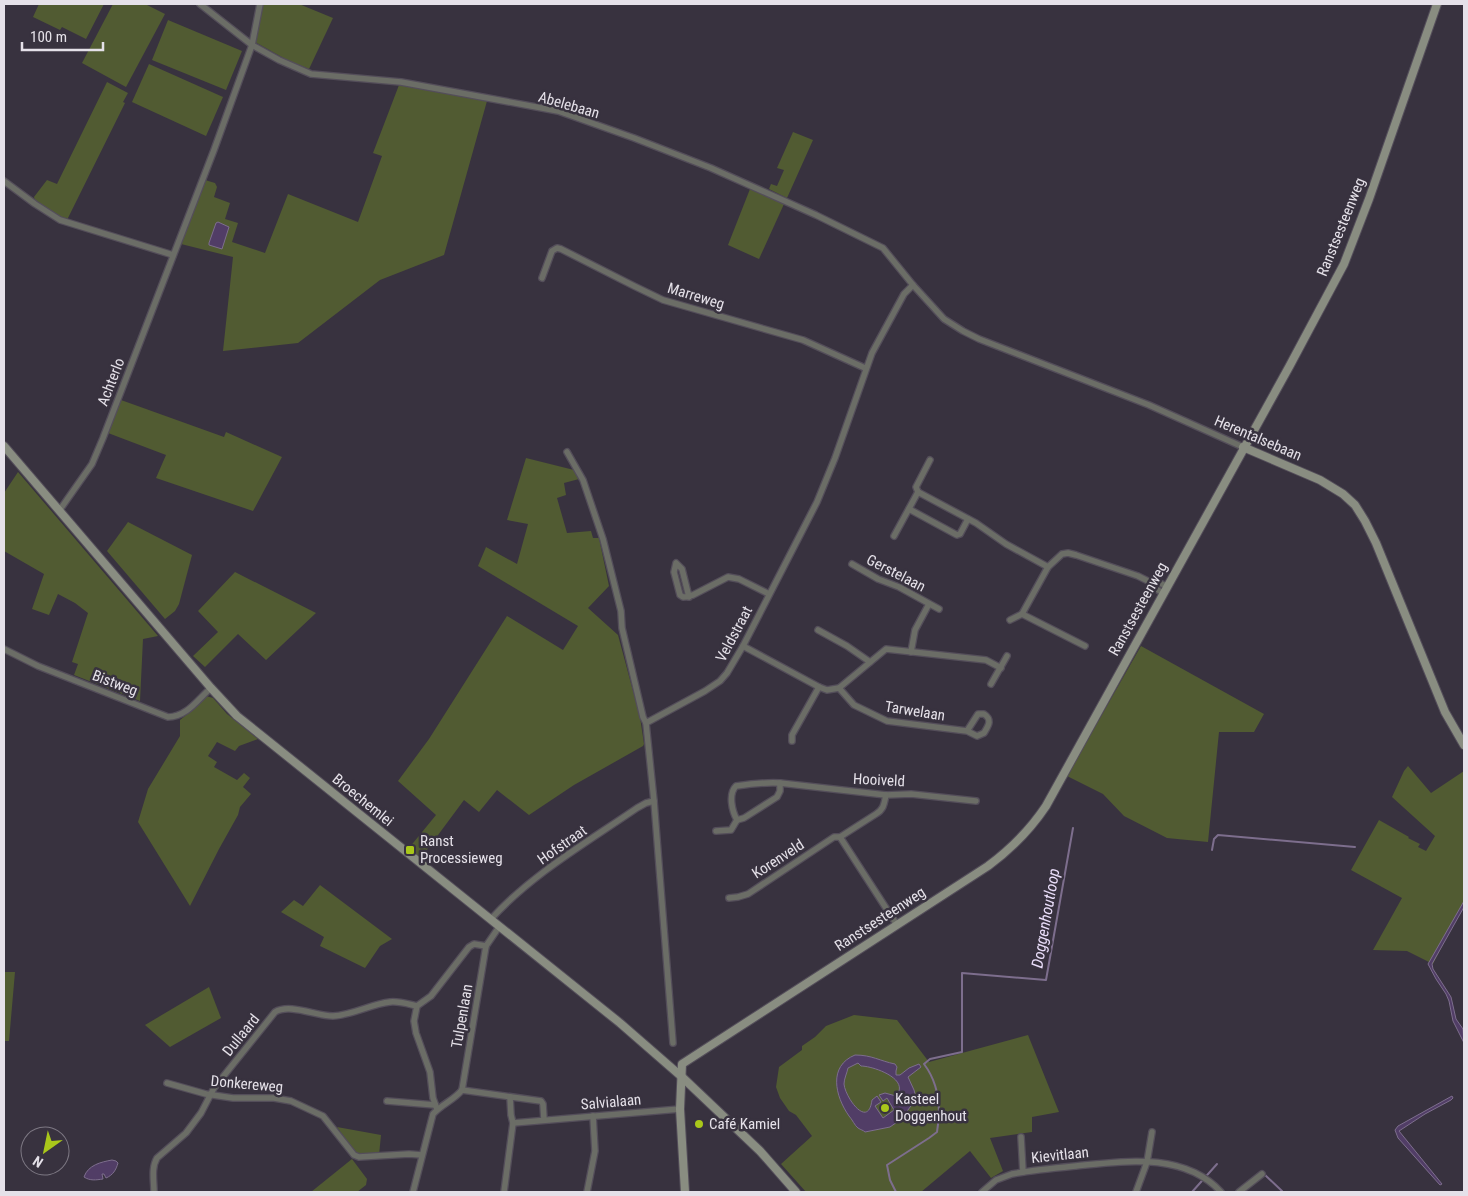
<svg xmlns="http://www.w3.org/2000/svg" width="1468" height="1196" viewBox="0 0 1468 1196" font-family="'Roboto Condensed',sans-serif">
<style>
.green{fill:#515b32}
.water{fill:#513d66;stroke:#7d6e8d;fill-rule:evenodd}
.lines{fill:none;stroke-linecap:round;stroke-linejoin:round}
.stream{stroke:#7d6e8d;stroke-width:2}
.street-casing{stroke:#544e5a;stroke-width:8}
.secondary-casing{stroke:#544e5a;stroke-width:10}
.street{stroke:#6b6d66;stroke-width:5.5}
.secondary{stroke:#898d81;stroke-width:8}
.poi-dot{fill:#a9c71a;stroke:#38323f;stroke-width:2}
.labels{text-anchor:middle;stroke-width:5;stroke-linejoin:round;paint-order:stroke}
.street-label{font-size:15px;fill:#e5e1e9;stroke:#38323f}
.poi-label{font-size:15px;fill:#e5e1e9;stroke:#38323f;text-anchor:start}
.water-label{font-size:16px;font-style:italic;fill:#eadefa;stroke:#38323f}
</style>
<rect width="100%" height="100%" fill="#38323f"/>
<g class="green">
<path d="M39,4H104L86,39L62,27L60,30L33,17Z"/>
<path d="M113,4H145L165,14L126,87L82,63Z"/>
<path d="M263,4H299L333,18L309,69L287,60L255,42Z"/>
<path d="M168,20L242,51L226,90L152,60Z"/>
<path d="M149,64L223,97L206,136L132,102Z"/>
<path d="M107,82L128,93L123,102L125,103L67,220L47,210L35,201L34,197L47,180L57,184Z"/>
<path d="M399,85L487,101L444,255L380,280L298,343L223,351L233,257L181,244L205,180L215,183L217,187L214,197L230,203L225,219L238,223L232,242L265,253L288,194L358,222L382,156L373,153Z"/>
<path d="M793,132L813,140L787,198L769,189L771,184L777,186L784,170L777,168Z"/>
<path d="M750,189L784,204L759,259L728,245Z"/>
<path d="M121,400L224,437L226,432L282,457L253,511L156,478L166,455L108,433Z"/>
<path d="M526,458L574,470L579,479L564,483L566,495L557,498L567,533L591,531L593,538H599L609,586L588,608L618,635L640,717L644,744L643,746L574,785L529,815L497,790L479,812L464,800L421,858L409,848L436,815L398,781L429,739L507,616L563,650L578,626L478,566L486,547L517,564L528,524L507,520Z"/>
<path d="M18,472L158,636L143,639L140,701L74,675L78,664L72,662L88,613L75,603L58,594L49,615L32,609L44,574L4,551V493Z"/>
<path d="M128,522L192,555L179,604L175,611L165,619L107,551Z"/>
<path d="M235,572L316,613L266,660L238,634L205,667L193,656L218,632L198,611Z"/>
<path d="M1141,646L1264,714L1254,732H1219L1208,842L1167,838L1124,816L1103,794L1067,776Z"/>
<path d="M206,696L213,698L227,714L258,739L239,746L235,751L217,742L208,756L217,762L214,767L237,780L244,773L250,778L243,787L251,794L240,807L238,815L219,849L190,906L138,822L148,789L180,736V720L196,707Z"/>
<path d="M1408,766L1431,793L1464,771V903L1433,964L1407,951L1373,950L1402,898L1351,870L1379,820L1409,837L1408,838L1420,844L1418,847L1426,851L1435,836L1392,797L1404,771Z"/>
<path d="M320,885L392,939L380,946L365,968L320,946L324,937L281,912L294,900L303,906Z"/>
<path d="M4,972H15L9,1041H4Z"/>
<path d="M209,987L221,1018L170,1047L145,1025Z"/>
<path d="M854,1015L897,1020L929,1062L1028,1035L1059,1112L1032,1117V1132L990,1138L1003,1171L991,1178L970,1151L921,1192H806L781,1164L812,1136L796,1115L789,1111L780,1098L776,1087L779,1067L802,1050V1046L815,1037L826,1026Z"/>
<path d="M337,1127L381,1135L379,1155L359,1156L355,1153Z"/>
<path d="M352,1159L367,1179L366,1185L357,1192H311Z"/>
</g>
<g class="water">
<path d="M218,222L229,227L222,249L209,245V243L216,223Z"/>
<path d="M1464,901V907L1432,964L1433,969L1451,997L1456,1019L1463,1029L1464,1043L1453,1021L1449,1001L1446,994L1436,979L1428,964Z"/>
<path d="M855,1055C872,1055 880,1061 895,1064L897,1067L896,1071V1075H900L909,1068L919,1064L921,1067L908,1077L914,1090L915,1094L913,1103L905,1114L900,1120L890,1127L865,1132C863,1130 861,1130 858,1128C855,1126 852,1119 849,1116C835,1096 828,1066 855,1055ZM858,1063L861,1066C873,1066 911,1079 896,1096L885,1093L879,1095L883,1101L887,1098L894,1110L883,1118L875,1106L881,1102L877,1096L872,1100C868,1130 845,1097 844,1084C844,1079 847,1073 848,1068Z"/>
<path d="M1452,1096L1453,1098L1451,1100L1425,1114L1399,1131L1442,1184L1440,1185L1398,1138L1395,1130L1398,1126Z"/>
<path d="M112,1160L116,1161L118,1163C116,1170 113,1175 106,1178L104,1174H102L103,1179C96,1180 90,1181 84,1177C88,1165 101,1162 112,1160Z"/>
</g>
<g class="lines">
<g class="stream">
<path d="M1212,850L1214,839L1218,835L1355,847"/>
<path d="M1264,1174L1282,1191"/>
<path d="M896,1192L890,1180L887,1165L929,1138L937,1132C941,1109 939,1084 924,1064L930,1059L962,1052V973L1046,980L1073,828"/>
<path d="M1192,1192L1217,1164"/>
</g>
<g class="street-casing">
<g id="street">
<path d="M200,4L252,45L279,60L311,74L401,82L558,111L634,138L711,168L816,215L883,248L913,285L944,319L963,331L979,339L1149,405L1243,447"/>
<path d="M4,181L35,204L60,220L173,255"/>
<path d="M542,278L552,251L557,248L561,249L634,286L663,300L803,340L865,368"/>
<path d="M567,452L583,480L603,539L621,611L622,628L643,717L646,723"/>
<path d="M918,492L976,523L1006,544L1048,567"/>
<path d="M909,509L957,535L960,534L968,519"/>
<path d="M59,511L92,464L103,438L214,150L252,45L260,4"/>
<path d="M894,536L918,492L916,487L930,460"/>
<path d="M852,564L878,579L899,587L939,609"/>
<path d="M1150,582L1154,581L1167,586"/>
<path d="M689,597L682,569L676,563L674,572L680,595L683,597C687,597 689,596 693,595L728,577L739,579L769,594"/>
<path d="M1022,614L1085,646"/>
<path d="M1010,620L1022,614L1048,567L1062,554L1068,553L1076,555L1138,576L1150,582L1153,587L1163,593"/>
<path d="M818,630L847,646L870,662"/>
<path d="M743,646L819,687L827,690L839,688L886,649L986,660L1001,668"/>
<path d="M4,649L38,666L168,717C187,717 198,699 211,688"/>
<path d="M911,652L915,630L929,604"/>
<path d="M991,684L1007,656"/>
<path d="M839,688L854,705L887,721L967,731L977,736L984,733C988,726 993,720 984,714H978L967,731"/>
<path d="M792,741V735L819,687"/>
<path d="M737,820L744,818L777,797L780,791V783"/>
<path d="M716,831L731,830L737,820C732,811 728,794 736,786C750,784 765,782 780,783L886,795L911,794L976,801"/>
<path d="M840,837L897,925"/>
<path d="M729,898L738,897L748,894L834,837H840L876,814C884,809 884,804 886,795"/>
<path d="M491,919C532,874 586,843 637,808L646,803L654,801"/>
<path d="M673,1043L654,801L646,723L705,691L720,681L727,673L743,646L817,502L835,458L872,353L904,294L913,285"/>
<path d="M167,1083L206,1094L233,1098H274L291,1101L323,1116L354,1155L359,1157L409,1154L422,1155"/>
<path d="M462,1090L486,946L499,927"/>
<path d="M462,1090L541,1101L543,1104L544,1120"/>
<path d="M387,1101L435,1105"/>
<path d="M437,1109L433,1098L430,1072L416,1033L414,1021L417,1006L431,996L469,947L474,944L486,946"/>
<path d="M513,1123L680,1109"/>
<path d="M1021,1137L1023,1172"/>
<path d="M154,1192C154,1181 151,1168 157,1158L186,1133L201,1113L214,1088L275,1012C290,1003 316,1016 333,1016C353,1015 371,1004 390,1002C399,1001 408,1004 417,1006"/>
<path d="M413,1192L433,1114C442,1104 454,1100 462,1090"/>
<path d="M504,1192L513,1123L511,1115L510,1097"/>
<path d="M587,1192L595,1151L593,1116"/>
<path d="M982,1192L996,1180L1012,1174C1033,1170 1055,1168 1076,1166C1125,1161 1184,1152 1221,1192"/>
<path d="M1136,1192L1147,1162L1152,1132"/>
<path d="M1239,1192L1262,1174"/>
</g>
</g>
<g class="secondary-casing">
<g id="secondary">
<path d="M4,446L211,688L237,716L620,1023L682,1077L760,1151L796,1192"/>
<path d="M1243,447L1320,480L1343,494L1355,505L1365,521L1376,543L1445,712L1464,745"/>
<path d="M685,1192L680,1109L682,1064L988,866C1011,849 1030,830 1046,806L1289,367L1344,264L1369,199L1437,4"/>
</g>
</g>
<use href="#street" class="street"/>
<use href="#secondary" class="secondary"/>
</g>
<g class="poi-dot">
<rect x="405" y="845" width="10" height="10" rx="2.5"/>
<circle cx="885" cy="1108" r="5"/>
<circle cx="699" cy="1124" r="5"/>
</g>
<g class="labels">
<g class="street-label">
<text transform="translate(569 105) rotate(16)" y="5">Abelebaan</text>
<text transform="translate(1341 227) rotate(-68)" y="5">Ranstsesteenweg</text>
<text transform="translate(696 296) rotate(17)" y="5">Marreweg</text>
<text transform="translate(111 382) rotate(-69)" y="5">Achterlo</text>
<text transform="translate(1258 438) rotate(23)" y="5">Herentalsebaan</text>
<text transform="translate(896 573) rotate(27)" y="5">Gerstelaan</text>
<text transform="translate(1138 609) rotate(-61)" y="5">Ranstsesteenweg</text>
<text transform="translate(734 634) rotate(-62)" y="5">Veldstraat</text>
<text transform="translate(115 683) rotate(21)" y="5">Bistweg</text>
<text transform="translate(915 711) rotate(9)" y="5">Tarwelaan</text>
<text transform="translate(879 780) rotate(3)" y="5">Hooiveld</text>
<text transform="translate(363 800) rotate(39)" y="5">Broechemlei</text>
<text transform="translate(562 845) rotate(-35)" y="5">Hofstraat</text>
<text transform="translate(778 859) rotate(-33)" y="5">Korenveld</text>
<text transform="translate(880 919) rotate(-33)" y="5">Ranstsesteenweg</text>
<text transform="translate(462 1016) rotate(-80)" y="5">Tulpenlaan</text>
<text transform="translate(241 1035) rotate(-51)" y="5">Dullaard</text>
<text transform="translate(247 1084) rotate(5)" y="5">Donkereweg</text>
<text transform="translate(611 1102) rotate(-5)" y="5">Salvialaan</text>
<text transform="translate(1060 1155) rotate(-6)" y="5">Kievitlaan</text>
</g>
<g class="poi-label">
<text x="420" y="846">Ranst<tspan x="420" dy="17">Processieweg</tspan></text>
<text x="895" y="1104">Kasteel<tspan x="895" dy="17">Doggenhout</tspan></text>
<text x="709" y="1129">Café Kamiel</text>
</g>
<g class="water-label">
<text transform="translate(1045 918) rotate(-80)" y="6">Doggenhoutloop</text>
</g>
</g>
<rect width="1468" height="1196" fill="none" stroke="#e5e1e9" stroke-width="10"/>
<g transform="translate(45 1151) rotate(213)"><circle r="24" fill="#38323f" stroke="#7d7883"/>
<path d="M0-4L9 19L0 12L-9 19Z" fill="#a9c71a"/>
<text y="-8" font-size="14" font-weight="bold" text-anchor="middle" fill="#e5e1e9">N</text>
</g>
<path d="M22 42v8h81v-8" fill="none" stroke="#e5e1e9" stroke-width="2.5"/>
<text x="30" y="42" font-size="15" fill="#e5e1e9" stroke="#38323f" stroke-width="4" paint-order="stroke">100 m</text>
</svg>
